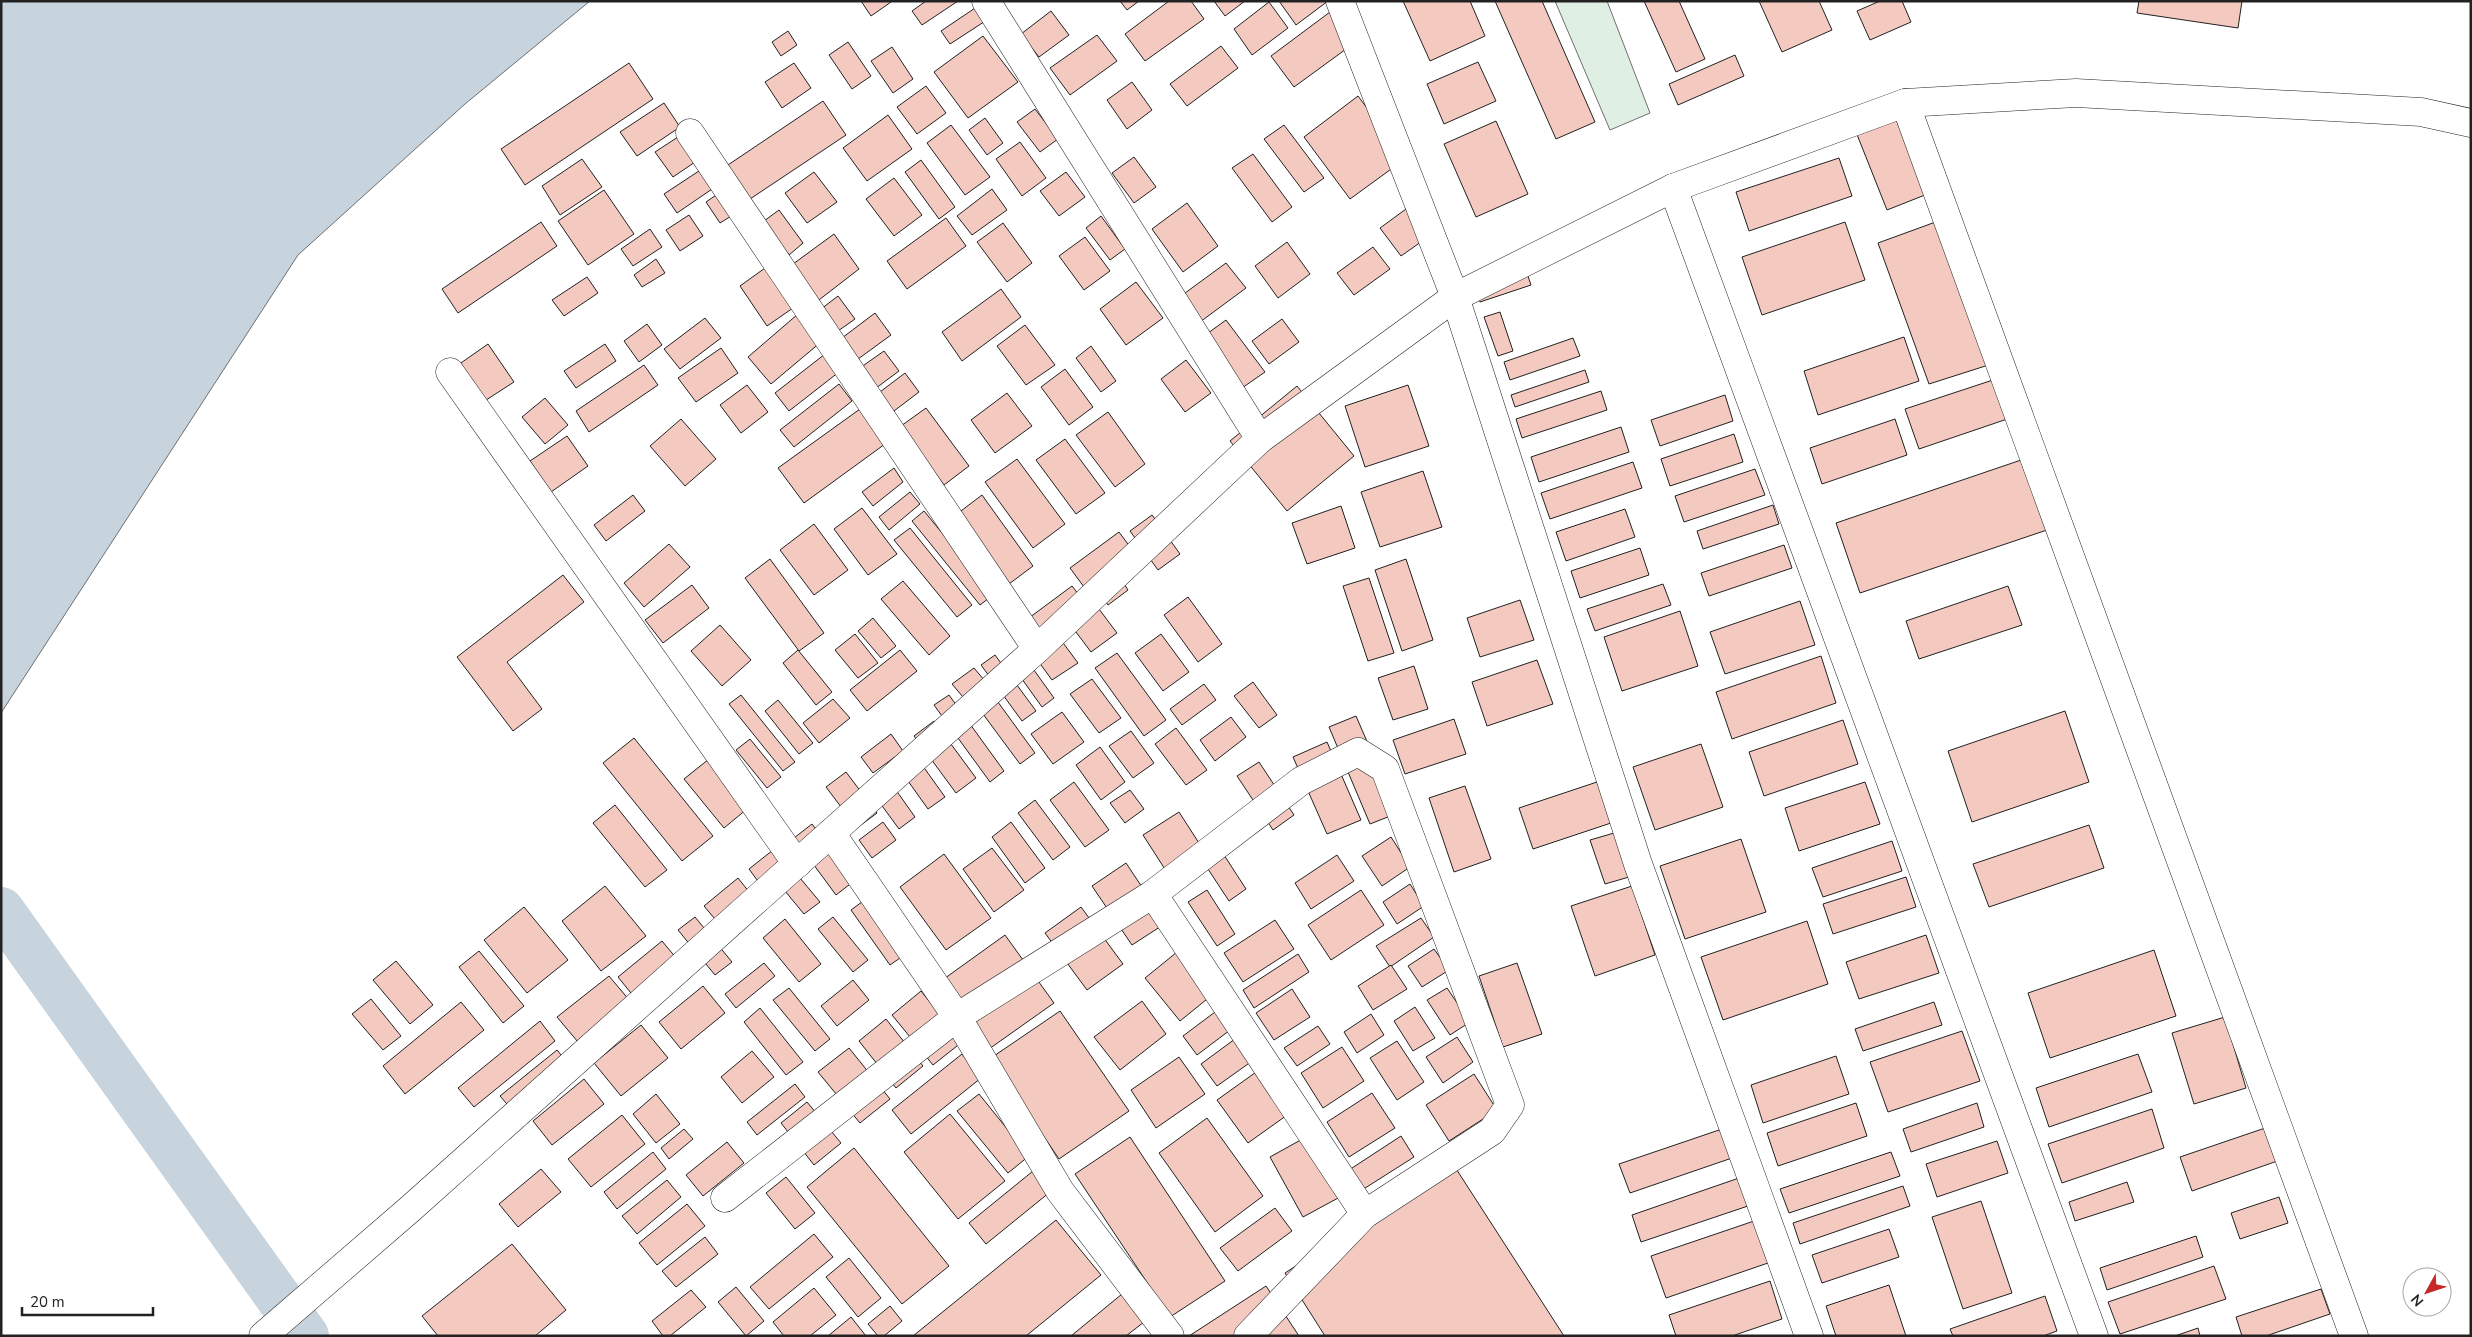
<svg xmlns="http://www.w3.org/2000/svg" width="2472" height="1337" viewBox="0 0 2472 1337" font-family="'Nunito Sans',sans-serif">
<style>
.green{fill:#e0efe3;stroke:#6f6f6f}
.water{fill:#c7d3dd;stroke:#6f6f6f}
.lines{fill:none;stroke-linecap:round;stroke-linejoin:round}
.canal{stroke:#c7d3dd;stroke-width:46}
.building{fill:#f3c9c0;stroke:#222}
.minor-casing{stroke:#222;stroke-width:29}
.tertiary-casing{stroke:#222;stroke-width:29}
.minor{stroke:#fff;stroke-width:28}
.tertiary{stroke:#fff;stroke-width:28}
</style>
<rect width="100%" height="100%" fill="#fff"/>
<path class="green" d="M1555,1H1607L1650,113L1610,130Z"/>
<path class="water" d="M1,1H590L465,104L298,255L1,713Z"/>
<g class="lines">
<path class="canal" d="M1,910L306,1336"/>
</g>
<g class="building">
<path d="M861,1H891V2L871,16Z"/>
<path d="M926,1H958L922,25L912,11Z"/>
<path d="M1120,1H1139L1127,10Z"/>
<path d="M1169,1H1191L1204,19L1145,61L1125,34Z"/>
<path d="M1214,1H1245L1225,16Z"/>
<path d="M1279,1H1328L1296,25Z"/>
<path d="M1403,1H1470L1485,36L1430,61Z"/>
<path d="M1495,1H1542L1595,122L1556,139Z"/>
<path d="M1644,1H1679L1705,59L1676,72Z"/>
<path d="M1759,1H1819L1832,30L1782,52Z"/>
<path d="M1880,1H1902L1911,22L1870,40L1857,11Z"/>
<path d="M2139,1H2242L2238,28L2137,13Z"/>
<path d="M1269,2L1288,28L1252,55L1234,29Z"/>
<path d="M981,4L990,18L950,44L941,31Z"/>
<path d="M1051,11L1069,35L1039,57L1021,34Z"/>
<path d="M1330,12L1353,44L1294,87L1271,56Z"/>
<path d="M788,31L797,45L781,56L772,42Z"/>
<path d="M1097,35L1117,61L1070,95L1050,68Z"/>
<path d="M983,36L1018,82L968,118L934,72Z"/>
<path d="M848,42L871,76L852,89L829,55Z"/>
<path d="M1221,46L1238,68L1187,106L1170,84Z"/>
<path d="M892,47L913,79L893,93L871,61Z"/>
<path d="M1735,55L1744,76L1678,105L1669,84Z"/>
<path d="M1478,62L1496,101L1444,124L1427,84Z"/>
<path d="M629,63L653,99L525,185L501,149Z"/>
<path d="M794,63L811,88L782,108L765,82Z"/>
<path d="M1132,82L1152,110L1127,129L1107,100Z"/>
<path d="M926,86L946,113L917,134L897,107Z"/>
<path d="M1358,96L1405,159L1350,199L1304,137Z"/>
<path d="M823,101L846,135L747,201L725,167Z"/>
<path d="M664,103L680,127L637,156L620,132Z"/>
<path d="M1035,109L1058,139L1040,152L1017,122Z"/>
<path d="M888,115L912,149L867,181L843,148Z"/>
<path d="M1895,117L1930,193L1887,210L1856,132Z"/>
<path d="M985,118L1003,143L987,155L969,130Z"/>
<path d="M1496,121L1528,194L1476,217L1444,144Z"/>
<path d="M951,125L990,177L965,195L927,143Z"/>
<path d="M1284,125L1324,178L1304,192L1264,139Z"/>
<path d="M681,135L698,160L673,177L655,152Z"/>
<path d="M1020,142L1046,178L1022,196L996,159Z"/>
<path d="M1253,154L1292,207L1272,222L1232,168Z"/>
<path d="M1134,157L1156,187L1134,203L1112,173Z"/>
<path d="M1839,158L1852,196L1749,231L1736,192Z"/>
<path d="M582,159L602,187L560,215L542,186Z"/>
<path d="M921,160L955,207L939,219L905,172Z"/>
<path d="M705,167L718,185L677,213L664,194Z"/>
<path d="M814,172L837,202L807,223L785,193Z"/>
<path d="M1066,172L1085,197L1059,216L1040,191Z"/>
<path d="M894,178L922,215L894,236L866,199Z"/>
<path d="M992,189L1007,210L972,235L957,216Z"/>
<path d="M604,190L634,234L588,265L558,221Z"/>
<path d="M722,191L736,213L720,223L706,202Z"/>
<path d="M1417,201L1438,230L1401,256L1380,228Z"/>
<path d="M1187,203L1218,246L1183,272L1152,229Z"/>
<path d="M779,210L803,243L789,255L764,221Z"/>
<path d="M689,215L703,236L680,251L666,230Z"/>
<path d="M1101,216L1125,249L1110,260L1086,228Z"/>
<path d="M1952,216L2001,361L1929,384L1878,243Z"/>
<path d="M946,218L966,246L907,289L887,261Z"/>
<path d="M541,222L557,246L458,313L442,289Z"/>
<path d="M1845,222L1865,280L1762,315L1742,257Z"/>
<path d="M1003,223L1032,263L1007,282L977,242Z"/>
<path d="M650,229L662,247L633,266L621,249Z"/>
<path d="M834,234L859,269L815,303L789,267Z"/>
<path d="M1085,237L1110,271L1084,290L1059,256Z"/>
<path d="M1287,242L1310,274L1278,298L1255,266Z"/>
<path d="M1373,247L1390,269L1354,295L1337,273Z"/>
<path d="M656,259L665,273L642,287L634,275Z"/>
<path d="M1522,259L1531,285L1480,302L1471,275Z"/>
<path d="M1226,263L1246,288L1200,322L1181,296Z"/>
<path d="M765,268L793,308L767,326L740,286Z"/>
<path d="M587,277L598,293L564,316L552,300Z"/>
<path d="M1136,282L1163,318L1126,345L1100,309Z"/>
<path d="M1001,289L1021,317L962,361L942,332Z"/>
<path d="M838,296L855,319L838,331L821,309Z"/>
<path d="M1500,312L1513,351L1498,356L1484,317Z"/>
<path d="M875,313L891,335L854,362L838,341Z"/>
<path d="M798,314L821,342L771,384L748,357Z"/>
<path d="M705,318L721,338L680,369L664,349Z"/>
<path d="M1282,319L1299,342L1269,364L1252,341Z"/>
<path d="M1226,320L1265,372L1242,388L1204,336Z"/>
<path d="M647,324L662,345L639,362L624,341Z"/>
<path d="M1025,325L1055,365L1026,385L997,346Z"/>
<path d="M1904,337L1919,381L1818,415L1804,371Z"/>
<path d="M1573,338L1580,356L1510,380L1504,362Z"/>
<path d="M488,344L514,382L483,402L458,365Z"/>
<path d="M605,344L616,361L576,388L564,371Z"/>
<path d="M1091,346L1116,381L1101,392L1076,358Z"/>
<path d="M721,348L738,373L696,402L678,378Z"/>
<path d="M884,351L899,371L872,391L857,370Z"/>
<path d="M825,354L839,372L789,411L775,393Z"/>
<path d="M1186,360L1211,393L1185,412L1161,379Z"/>
<path d="M644,365L658,385L589,432L576,411Z"/>
<path d="M1065,369L1093,407L1069,425L1041,387Z"/>
<path d="M1585,370L1589,382L1515,407L1511,395Z"/>
<path d="M905,373L919,392L890,414L876,395Z"/>
<path d="M2008,375L2022,414L1919,449L1905,409Z"/>
<path d="M839,384L852,401L794,447L780,430Z"/>
<path d="M747,385L768,412L741,433L720,405Z"/>
<path d="M1408,385L1429,446L1365,467L1345,406Z"/>
<path d="M1297,386L1354,456L1287,511L1230,441Z"/>
<path d="M1601,391L1607,410L1522,438L1516,419Z"/>
<path d="M1007,393L1032,426L995,453L971,420Z"/>
<path d="M1725,395L1733,421L1660,446L1651,420Z"/>
<path d="M545,398L568,425L545,444L522,417Z"/>
<path d="M926,408L969,466L944,485L901,426Z"/>
<path d="M860,409L885,444L804,503L778,468Z"/>
<path d="M1108,412L1145,464L1115,487L1076,435Z"/>
<path d="M681,419L716,459L685,486L650,446Z"/>
<path d="M1895,419L1907,455L1822,484L1810,448Z"/>
<path d="M1621,427L1629,452L1539,482L1531,457Z"/>
<path d="M1734,434L1743,462L1670,486L1661,459Z"/>
<path d="M567,436L588,466L551,492L530,461Z"/>
<path d="M1065,439L1105,493L1076,514L1036,460Z"/>
<path d="M2027,458L2050,529L1860,593L1836,523Z"/>
<path d="M1017,459L1065,524L1033,548L985,482Z"/>
<path d="M1633,462L1642,488L1550,519L1541,493Z"/>
<path d="M894,468L903,482L873,506L862,492Z"/>
<path d="M1755,469L1765,495L1684,522L1675,496Z"/>
<path d="M1423,471L1442,527L1380,547L1361,492Z"/>
<path d="M910,492L920,504L889,530L879,517Z"/>
<path d="M633,495L645,511L606,541L594,525Z"/>
<path d="M982,495L1033,566L1005,587L953,517Z"/>
<path d="M1773,505L1779,524L1703,549L1697,531Z"/>
<path d="M1341,506L1355,548L1307,564L1292,523Z"/>
<path d="M862,508L897,554L868,575L834,529Z"/>
<path d="M1625,509L1635,537L1566,561L1556,532Z"/>
<path d="M924,511L993,595L980,605L912,521Z"/>
<path d="M1152,515L1180,554L1158,570L1130,531Z"/>
<path d="M814,524L848,570L814,595L780,550Z"/>
<path d="M910,528L972,605L957,617L894,540Z"/>
<path d="M1119,532L1133,551L1084,587L1070,568Z"/>
<path d="M669,544L690,567L644,607L624,583Z"/>
<path d="M1784,545L1792,568L1709,596L1701,573Z"/>
<path d="M1640,548L1649,575L1580,598L1571,571Z"/>
<path d="M770,559L824,633L799,651L745,578Z"/>
<path d="M1406,559L1433,640L1402,651L1375,570Z"/>
<path d="M1115,570L1128,590L1108,605L1094,585Z"/>
<path d="M563,575L584,602L507,662L542,709L513,731L457,657Z"/>
<path d="M1369,578L1394,653L1368,661L1343,586Z"/>
<path d="M903,581L950,636L929,655L881,599Z"/>
<path d="M1663,584L1671,605L1595,631L1587,609Z"/>
<path d="M692,585L709,608L663,643L645,620Z"/>
<path d="M1072,586L1086,604L1028,647L1014,629Z"/>
<path d="M2008,586L2022,625L1919,659L1906,621Z"/>
<path d="M1188,597L1222,644L1198,662L1164,615Z"/>
<path d="M1520,600L1534,640L1480,657L1467,618Z"/>
<path d="M1800,601L1815,645L1725,674L1710,632Z"/>
<path d="M1099,609L1117,633L1091,652L1073,628Z"/>
<path d="M1680,611L1698,666L1622,691L1604,637Z"/>
<path d="M873,618L896,646L881,658L858,631Z"/>
<path d="M720,625L751,660L722,686L691,651Z"/>
<path d="M855,634L878,663L858,678L835,650Z"/>
<path d="M1161,634L1189,672L1163,691L1135,653Z"/>
<path d="M1058,636L1078,663L1052,680L1033,654Z"/>
<path d="M798,650L832,692L816,705L783,663Z"/>
<path d="M900,650L917,671L867,711L850,690Z"/>
<path d="M1021,652L1054,698L1042,707L1009,661Z"/>
<path d="M1117,653L1166,720L1144,736L1095,668Z"/>
<path d="M995,655L1036,711L1022,721L981,665Z"/>
<path d="M1821,656L1836,703L1732,739L1716,692Z"/>
<path d="M1537,660L1553,704L1487,726L1472,682Z"/>
<path d="M1414,666L1428,709L1393,720L1378,678Z"/>
<path d="M974,668L985,681L963,697L952,684Z"/>
<path d="M1092,679L1121,718L1099,733L1070,694Z"/>
<path d="M1253,682L1277,715L1259,728L1234,696Z"/>
<path d="M1204,684L1216,700L1182,725L1170,709Z"/>
<path d="M741,695L795,762L783,771L729,704Z"/>
<path d="M949,695L1004,771L990,782L934,705Z"/>
<path d="M995,698L1035,753L1020,764L980,710Z"/>
<path d="M833,699L850,718L819,743L803,723Z"/>
<path d="M778,700L813,743L799,754L765,711Z"/>
<path d="M2065,711L2089,782L1972,822L1948,751Z"/>
<path d="M1062,712L1084,742L1053,764L1031,734Z"/>
<path d="M1356,716L1398,813L1370,824L1329,727Z"/>
<path d="M1231,717L1246,737L1215,761L1200,740Z"/>
<path d="M1454,719L1466,754L1405,774L1393,740Z"/>
<path d="M1843,720L1858,764L1764,796L1749,752Z"/>
<path d="M934,721L976,778L956,793L914,736Z"/>
<path d="M1176,728L1207,770L1186,785L1155,744Z"/>
<path d="M1131,731L1154,763L1133,778L1109,746Z"/>
<path d="M891,734L903,751L873,773L861,757Z"/>
<path d="M634,738L713,836L682,861L603,763Z"/>
<path d="M750,739L781,777L767,788L736,750Z"/>
<path d="M1327,742L1361,820L1327,834L1293,757Z"/>
<path d="M1701,744L1723,807L1655,830L1633,767Z"/>
<path d="M1100,747L1125,782L1101,800L1076,765Z"/>
<path d="M714,755L753,804L724,828L684,779Z"/>
<path d="M920,762L945,797L928,809L903,774Z"/>
<path d="M1259,762L1294,815L1273,830L1237,776Z"/>
<path d="M846,772L877,813L857,828L826,787Z"/>
<path d="M886,776L915,817L899,829L869,788Z"/>
<path d="M1600,781L1614,822L1533,849L1519,808Z"/>
<path d="M1074,782L1109,830L1085,847L1050,800Z"/>
<path d="M1865,782L1880,824L1799,851L1785,808Z"/>
<path d="M1465,786L1491,859L1454,872L1429,798Z"/>
<path d="M1130,790L1144,809L1125,823L1110,803Z"/>
<path d="M1035,800L1070,847L1053,860L1018,813Z"/>
<path d="M615,805L667,870L645,887L593,823Z"/>
<path d="M1179,812L1206,854L1170,877L1143,835Z"/>
<path d="M883,822L896,840L872,858L859,840Z"/>
<path d="M1011,822L1045,868L1025,883L992,837Z"/>
<path d="M812,824L854,881L836,895L794,838Z"/>
<path d="M2089,825L2104,868L1989,907L1973,864Z"/>
<path d="M1614,833L1629,877L1605,884L1590,840Z"/>
<path d="M1391,837L1410,867L1382,886L1362,856Z"/>
<path d="M1741,839L1766,912L1685,939L1660,866Z"/>
<path d="M1892,841L1902,871L1823,897L1812,868Z"/>
<path d="M992,848L1024,890L994,912L963,869Z"/>
<path d="M773,850L788,868L763,888L749,869Z"/>
<path d="M944,854L991,918L946,950L900,887Z"/>
<path d="M1224,855L1246,889L1229,901L1206,866Z"/>
<path d="M1337,855L1354,881L1311,909L1295,883Z"/>
<path d="M1126,863L1166,923L1132,945L1092,886Z"/>
<path d="M795,872L820,902L804,914L780,885Z"/>
<path d="M1906,877L1916,907L1833,934L1823,904Z"/>
<path d="M738,878L754,898L720,925L704,906Z"/>
<path d="M1410,884L1424,906L1397,924L1383,902Z"/>
<path d="M605,886L646,936L601,971L562,921Z"/>
<path d="M1632,886L1655,955L1595,976L1571,906Z"/>
<path d="M1207,890L1235,934L1217,946L1188,902Z"/>
<path d="M1361,890L1384,925L1331,960L1308,925Z"/>
<path d="M870,896L910,951L890,965L851,910Z"/>
<path d="M524,907L568,960L527,993L484,940Z"/>
<path d="M1081,907L1123,964L1087,990L1045,933Z"/>
<path d="M695,917L732,962L715,975L678,930Z"/>
<path d="M833,917L868,960L853,972L818,929Z"/>
<path d="M1421,918L1434,937L1390,967L1376,946Z"/>
<path d="M785,919L821,964L799,982L763,938Z"/>
<path d="M1275,920L1294,949L1243,982L1224,953Z"/>
<path d="M1807,921L1828,984L1723,1020L1701,957Z"/>
<path d="M1005,935L1054,1003L989,1049L941,981Z"/>
<path d="M1926,935L1939,973L1859,999L1846,962Z"/>
<path d="M662,941L687,971L643,1008L618,977Z"/>
<path d="M1182,948L1217,991L1180,1021L1145,978Z"/>
<path d="M1434,949L1449,970L1422,987L1408,966Z"/>
<path d="M2154,950L2176,1016L2050,1058L2028,993Z"/>
<path d="M479,951L524,1006L503,1023L459,967Z"/>
<path d="M1298,954L1309,972L1254,1008L1243,990Z"/>
<path d="M396,961L433,1005L410,1024L373,980Z"/>
<path d="M764,963L775,976L736,1008L725,994Z"/>
<path d="M1517,963L1542,1034L1503,1047L1479,976Z"/>
<path d="M1391,965L1407,989L1373,1010L1358,986Z"/>
<path d="M609,976L630,1001L578,1042L557,1017Z"/>
<path d="M853,980L869,1000L837,1026L821,1006Z"/>
<path d="M703,986L725,1013L681,1049L659,1022Z"/>
<path d="M789,988L830,1039L815,1051L773,1000Z"/>
<path d="M1447,988L1470,1022L1450,1035L1427,1000Z"/>
<path d="M1292,989L1310,1017L1274,1040L1256,1013Z"/>
<path d="M921,991L962,1042L933,1065L892,1015Z"/>
<path d="M371,999L401,1036L383,1050L352,1014Z"/>
<path d="M1142,1001L1166,1034L1120,1070L1094,1037Z"/>
<path d="M461,1002L484,1030L405,1094L383,1066Z"/>
<path d="M1934,1002L1942,1025L1863,1051L1855,1029Z"/>
<path d="M1223,1006L1238,1024L1197,1055L1183,1036Z"/>
<path d="M1415,1007L1435,1038L1413,1051L1394,1021Z"/>
<path d="M760,1008L803,1062L786,1075L744,1022Z"/>
<path d="M1060,1011L1129,1111L1059,1159L991,1058Z"/>
<path d="M1371,1014L1384,1035L1357,1053L1344,1032Z"/>
<path d="M2225,1017L2246,1088L2194,1104L2172,1033Z"/>
<path d="M886,1019L923,1066L896,1088L859,1041Z"/>
<path d="M540,1021L555,1041L474,1107L458,1088Z"/>
<path d="M641,1025L668,1058L621,1096L594,1063Z"/>
<path d="M1318,1026L1330,1044L1297,1066L1284,1048Z"/>
<path d="M1962,1031L1980,1081L1888,1112L1870,1062Z"/>
<path d="M1239,1036L1255,1059L1217,1086L1201,1064Z"/>
<path d="M1457,1037L1473,1062L1443,1083L1426,1057Z"/>
<path d="M1397,1041L1424,1082L1397,1100L1370,1058Z"/>
<path d="M1342,1047L1364,1081L1323,1108L1301,1073Z"/>
<path d="M849,1048L890,1099L860,1123L818,1072Z"/>
<path d="M557,1050L575,1072L519,1118L500,1096Z"/>
<path d="M752,1051L774,1077L742,1103L721,1077Z"/>
<path d="M962,1054L981,1078L911,1134L892,1110Z"/>
<path d="M2138,1054L2152,1092L2049,1127L2036,1088Z"/>
<path d="M1836,1056L1849,1094L1763,1123L1751,1085Z"/>
<path d="M1179,1057L1205,1094L1156,1128L1131,1090Z"/>
<path d="M1259,1070L1290,1113L1248,1143L1217,1100Z"/>
<path d="M1474,1074L1497,1110L1449,1141L1426,1105Z"/>
<path d="M584,1079L604,1104L552,1145L533,1121Z"/>
<path d="M795,1084L805,1097L757,1135L747,1122Z"/>
<path d="M1372,1093L1395,1128L1349,1157L1327,1122Z"/>
<path d="M656,1094L680,1124L656,1143L633,1114Z"/>
<path d="M979,1094L1029,1156L1008,1173L957,1111Z"/>
<path d="M807,1102L841,1143L814,1165L781,1123Z"/>
<path d="M1856,1103L1867,1136L1778,1166L1767,1133Z"/>
<path d="M1977,1103L1984,1127L1911,1152L1903,1129Z"/>
<path d="M2152,1109L2164,1148L2062,1183L2048,1144Z"/>
<path d="M950,1114L1005,1181L958,1219L904,1152Z"/>
<path d="M622,1115L645,1144L591,1187L568,1159Z"/>
<path d="M1207,1118L1263,1196L1215,1232L1159,1153Z"/>
<path d="M2271,1126L2283,1159L2192,1191L2180,1157Z"/>
<path d="M684,1129L693,1139L669,1159L661,1148Z"/>
<path d="M1722,1129L1732,1158L1630,1193L1619,1164Z"/>
<path d="M1401,1136L1414,1157L1362,1190L1349,1170Z"/>
<path d="M1130,1137L1225,1281L1170,1317L1075,1174Z"/>
<path d="M1306,1137L1340,1197L1303,1217L1270,1157Z"/>
<path d="M1997,1141L2008,1173L1937,1197L1926,1164Z"/>
<path d="M727,1142L744,1163L703,1196L686,1175Z"/>
<path d="M854,1148L949,1266L902,1304L807,1187Z"/>
<path d="M653,1152L666,1169L617,1209L604,1192Z"/>
<path d="M1891,1152L1900,1176L1789,1213L1780,1189Z"/>
<path d="M1453,1164L1564,1336H1325L1285,1273Z"/>
<path d="M541,1169L561,1192L518,1227L499,1204Z"/>
<path d="M1033,1171L1050,1192L986,1244L969,1223Z"/>
<path d="M786,1177L815,1213L795,1229L766,1193Z"/>
<path d="M1739,1178L1748,1206L1641,1242L1632,1215Z"/>
<path d="M667,1180L681,1197L637,1234L622,1216Z"/>
<path d="M2127,1182L2134,1202L2075,1221L2069,1202Z"/>
<path d="M1903,1186L1910,1206L1800,1244L1793,1223Z"/>
<path d="M2279,1197L2288,1223L2240,1239L2231,1213Z"/>
<path d="M1981,1201L2012,1293L1963,1309L1932,1217Z"/>
<path d="M687,1204L705,1226L657,1265L639,1243Z"/>
<path d="M1275,1208L1292,1231L1238,1271L1220,1248Z"/>
<path d="M1056,1220L1101,1275L1026,1336H913Z"/>
<path d="M1757,1220L1771,1262L1666,1298L1651,1256Z"/>
<path d="M1889,1229L1899,1257L1822,1283L1812,1255Z"/>
<path d="M814,1234L833,1257L769,1309L750,1287Z"/>
<path d="M2196,1236L2203,1257L2107,1290L2100,1268Z"/>
<path d="M705,1237L718,1254L676,1287L662,1271Z"/>
<path d="M512,1244L566,1310L535,1336H438L422,1316Z"/>
<path d="M849,1258L881,1298L858,1317L826,1277Z"/>
<path d="M2214,1266L2226,1299L2120,1334L2108,1302Z"/>
<path d="M1770,1281L1782,1319L1732,1336H1676L1669,1315Z"/>
<path d="M1889,1285L1906,1336H1836L1826,1306Z"/>
<path d="M1266,1286L1299,1336H1189Z"/>
<path d="M736,1287L764,1321L746,1336L718,1302Z"/>
<path d="M814,1288L836,1315L810,1336H784L773,1322Z"/>
<path d="M2321,1289L2330,1314L2266,1336H2242L2236,1317Z"/>
<path d="M691,1290L706,1307L670,1336H663L652,1321Z"/>
<path d="M1122,1294L1144,1322L1126,1336H1071Z"/>
<path d="M2045,1296L2057,1331L2043,1336H1953L1950,1329Z"/>
<path d="M890,1306L902,1321L884,1336H878L868,1324Z"/>
<path d="M851,1317L866,1336H828Z"/>
<path d="M2198,1328L2200,1336H2175Z"/>
</g>
<g class="lines">
<g class="minor-casing">
<g id="minor">
<path d="M986,1L1260,439"/>
<path d="M1340,1L1455,297L1638,864L1809,1336"/>
<path d="M1905,103L2354,1336"/>
<path d="M690,133L1037,649"/>
<path d="M1673,188L2094,1336"/>
<path d="M450,372L797,864"/>
<path d="M831,833L957,1017L1060,1191L1170,1336"/>
<path d="M1153,894L1365,1214"/>
<path d="M725,1198L957,1017L1153,894L1301,781L1358,752L1385,769L1510,1105L1492,1131L1365,1214L1248,1336"/>
</g>
</g>
<g class="tertiary-casing">
<path id="tertiary" d="M263,1336L410,1209L1037,649L1260,439L1455,297L1673,188L1905,103L2076,93L2421,112L2471,123"/>
</g>
<use href="#minor" class="minor"/>
<use href="#tertiary" class="tertiary"/>
</g>
<rect width="2472" height="1337" fill="none" stroke="#222222" stroke-width="5"/>
<g transform="translate(2427 1292) rotate(230)"><circle r="24" fill="#ffffff" stroke="#a7a7a7"/>
<path d="M0-4L9 19L0 12L-9 19Z" fill="#c62828"/>
<text y="-8" font-size="14" font-weight="bold" text-anchor="middle" fill="#222222">N</text>
</g>
<path d="M22 1307v8h131v-8" fill="none" stroke="#222222" stroke-width="2.5"/>
<text x="30" y="1307" font-size="15" fill="#222222" stroke="#ffffff" stroke-width="4" paint-order="stroke">20 m</text>
</svg>
